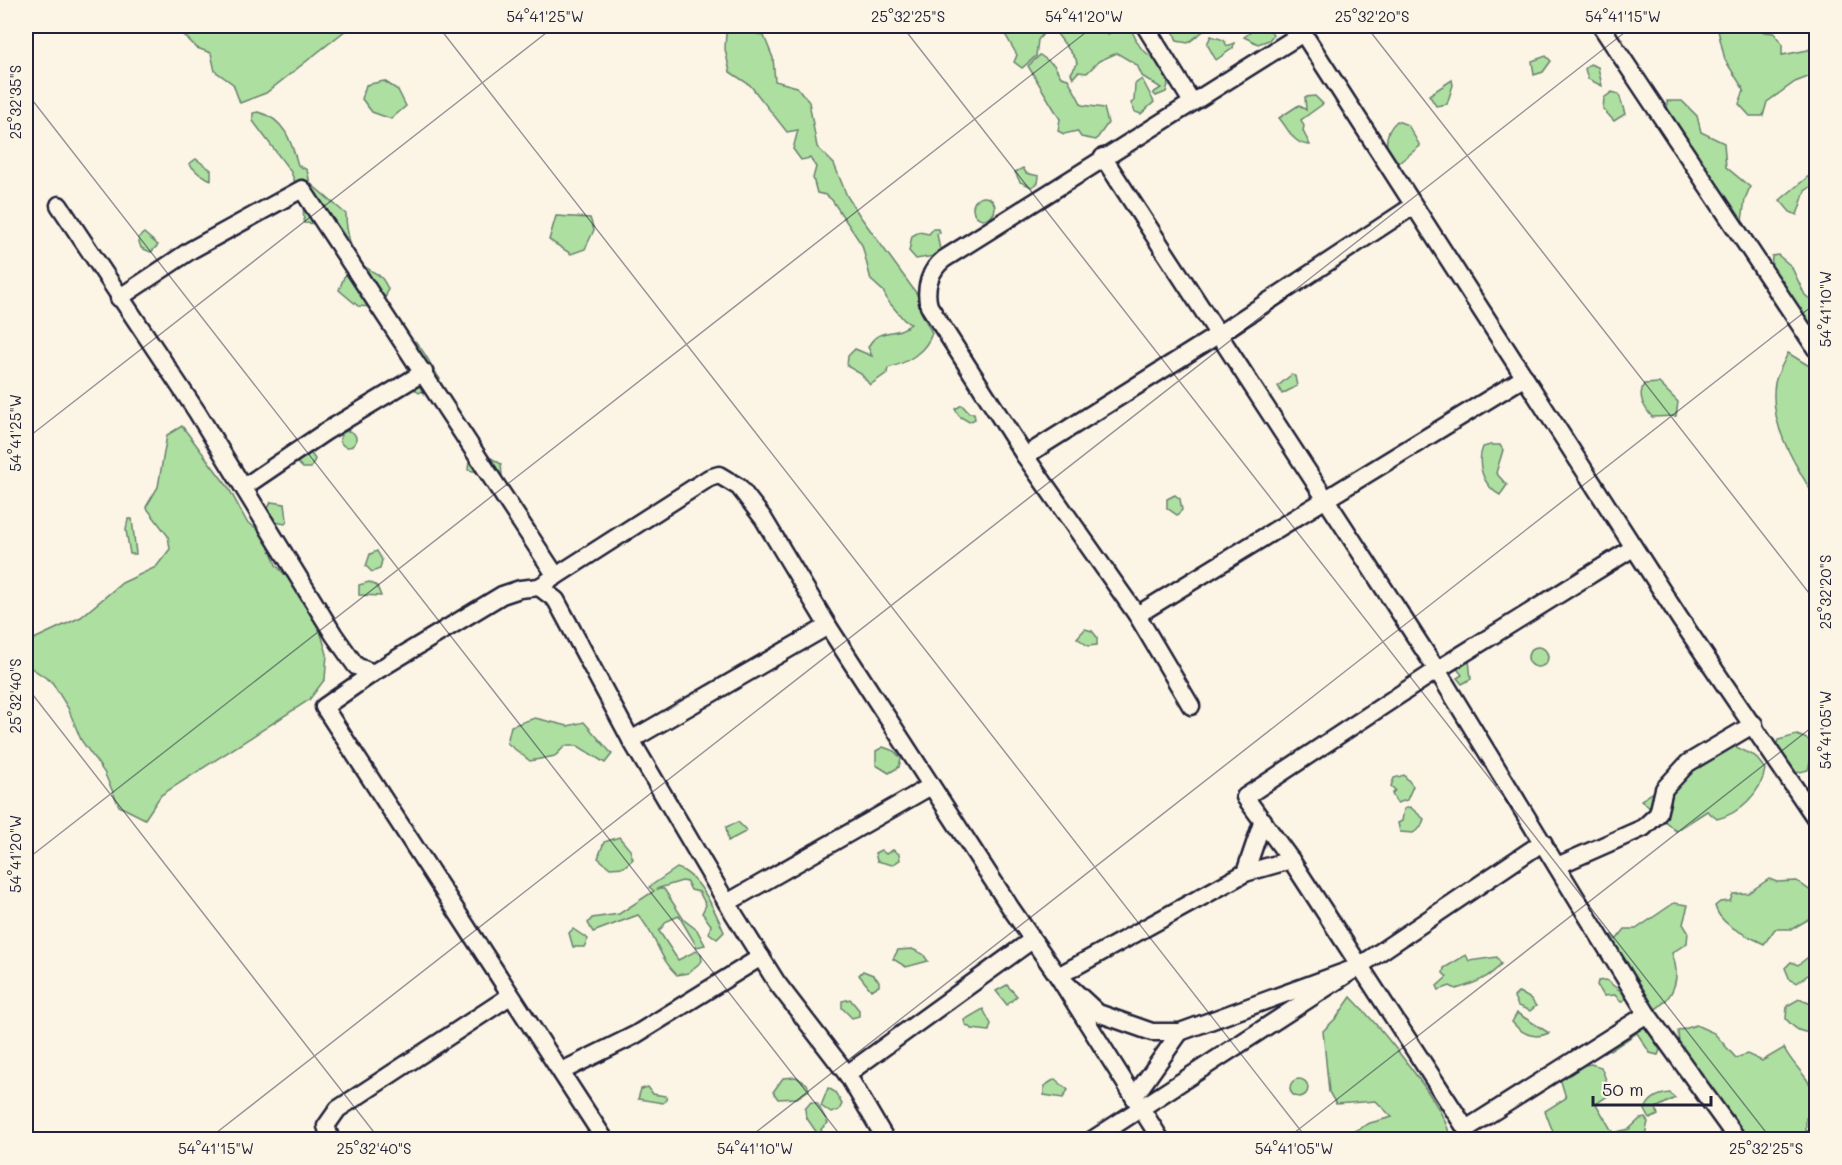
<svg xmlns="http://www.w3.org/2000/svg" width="1842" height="1165" viewBox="0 0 1842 1165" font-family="Mali,sans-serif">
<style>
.green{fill:#addfa0;stroke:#68806e;stroke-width:1.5}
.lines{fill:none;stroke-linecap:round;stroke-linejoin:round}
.minor-casing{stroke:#22223b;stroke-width:21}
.minor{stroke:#fcf5e5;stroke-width:16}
.ticks{fill:none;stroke:#22223b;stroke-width:1.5;stroke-opacity:0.45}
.neatline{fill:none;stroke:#22223b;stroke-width:2}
.ticks-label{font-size:15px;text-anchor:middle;fill:#22223b}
</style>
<rect width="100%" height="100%" fill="#fcf5e5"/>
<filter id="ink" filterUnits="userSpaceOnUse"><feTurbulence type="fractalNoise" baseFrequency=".0167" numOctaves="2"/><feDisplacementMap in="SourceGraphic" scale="12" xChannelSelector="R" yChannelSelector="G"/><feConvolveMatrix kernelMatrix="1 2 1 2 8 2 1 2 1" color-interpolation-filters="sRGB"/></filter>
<g filter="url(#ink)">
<g class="green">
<path d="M179,26H351L266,93L240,103L233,84L215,71L211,53L197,48L178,29Z"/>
<path d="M717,26H747L752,32L764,36L773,58L775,81L797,87L809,102L817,147L834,164L847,196L860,216L917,294L922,314L932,333C926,352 907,363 888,368L887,373L870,385L861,374L847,366L848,356L855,349L872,356L868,347C879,326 894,338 911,324L904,320L888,301L883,291L871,280L862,245L832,200L826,195L817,193L813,178L816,167L810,158L801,160L793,149L798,130L787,132L750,85L730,72L725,49L726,33Z"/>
<path d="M1006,26H1038L1043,34L1038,40L1036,56L1022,68L1014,62L1017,55L1005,34Z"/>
<path d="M1051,26H1102L1108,34L1121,26H1129C1134,33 1137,45 1143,50C1158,63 1174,68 1166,92L1156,96L1153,93L1161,88L1142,76L1137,65L1117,53L1099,61L1087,73L1078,72L1073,78L1071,73L1077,64L1076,59Z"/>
<path d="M1180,26H1210L1188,43L1177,41L1173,30Z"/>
<path d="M1255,26H1268L1273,35L1269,40L1258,44L1244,37L1256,28Z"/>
<path d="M1717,26H1760L1764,32L1774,33L1782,44V55L1808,50L1816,45V74L1795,82L1767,102L1763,116H1750L1739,104L1744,90L1725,60Z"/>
<path d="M1211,36L1224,40L1227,46L1234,43L1233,48L1216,60L1207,44Z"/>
<path d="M1040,55L1054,65L1061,77L1068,79L1082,105L1104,108L1108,123L1096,140L1081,137L1077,131L1064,134L1058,131L1060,119L1028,66Z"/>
<path d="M1546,56L1551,61L1543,72L1534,75L1532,61Z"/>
<path d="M1590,64L1598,67L1602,86L1588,79L1585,69Z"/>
<path d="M1142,79L1154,102L1141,114L1135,112L1131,103L1134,101L1135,84Z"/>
<path d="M1452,80L1453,85L1447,104L1436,106L1429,95Z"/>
<path d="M384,81L398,90L406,106L391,119L372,112L362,99L366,85Z"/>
<path d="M1612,92L1619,94L1625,114L1614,121L1603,109L1604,98Z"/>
<path d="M1315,96L1323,104L1301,120L1304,126L1303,131L1310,145C1293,145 1289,129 1279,118L1299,105L1306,110L1305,97Z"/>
<path d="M1667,101H1682L1697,116L1701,132L1724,143L1726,167L1750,187L1745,199L1742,221L1735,220L1668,116Z"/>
<path d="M258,112C285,119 291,141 298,165L307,170L310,183L346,214C346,229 351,258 365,267C377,275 381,273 388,289L386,296L372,307L358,306L339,290L344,277L355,265L321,224L304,223L303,204L291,172L253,121V113Z"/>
<path d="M1397,121L1408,125L1420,146L1395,166C1385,151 1382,134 1397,121Z"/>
<path d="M196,159L211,170V180L199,174L189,164Z"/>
<path d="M1023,168L1026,173L1039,176L1038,183L1032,187L1020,182L1015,172Z"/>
<path d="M1816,170V183L1805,191L1797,215L1790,212L1780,200Z"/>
<circle cx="984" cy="208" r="11"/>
<path d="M556,216L590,218L594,230L585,249L571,254L549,240Z"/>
<path d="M933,229H939L940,233L937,234L941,255L916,259L909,251L912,236L919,232L929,234Z"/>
<path d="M144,233L158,245L151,252L141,248L138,238Z"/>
<path d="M1778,255L1791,266L1805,295L1816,304V340L1771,270L1772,256Z"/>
<path d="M415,341C426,353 431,366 440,379L437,385L419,393L407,383C405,369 409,358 408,343Z"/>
<path d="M1788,353L1816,370V499C1796,466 1768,424 1775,383C1777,373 1784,362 1788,353Z"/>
<path d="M1291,375L1295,376L1297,386L1282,394L1278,386Z"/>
<path d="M1659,383L1678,402L1676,416L1652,417C1644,407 1637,397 1644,384Z"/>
<path d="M962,405L969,413H974L975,419L969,422L959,416L955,409Z"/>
<path d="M182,426L228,487L247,522L265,534L276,565L290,580L319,627L327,654L325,679L309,700L161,795L145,819L119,806L104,772L81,740L68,708L52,682L30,667L26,646L34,639L81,617L122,583L156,567L170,549L168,536L146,507L158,487L167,435Z"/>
<circle cx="348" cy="439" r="8"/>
<path d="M1490,445H1500L1503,450L1496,473L1507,485L1500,495C1483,486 1476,464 1483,447Z"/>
<path d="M308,449L315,459L311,468H303L294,459Z"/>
<path d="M491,458L501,464L502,475L495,480L483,473L468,470L469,461Z"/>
<path d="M1175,495L1180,499L1182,510L1177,515L1167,508V499Z"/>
<path d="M271,502L285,504L287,520L285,524L270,521L266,512Z"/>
<path d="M128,519H132L136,554H130L126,530Z"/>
<path d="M377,551L382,560L380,569L372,572L366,566L370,554Z"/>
<path d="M369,582L377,586L381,596L359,595V585Z"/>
<path d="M1085,629L1092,631L1097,637V645L1088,646L1077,638Z"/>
<circle cx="1538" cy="657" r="10"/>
<path d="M1463,658L1469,660L1471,679L1462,684L1457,678L1462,675L1455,666Z"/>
<path d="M535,718L568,726L584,722L612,754L605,763L578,746H565L555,756L530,761L507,743L511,726Z"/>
<path d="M1797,735L1812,741L1814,748L1808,770L1789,775L1775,750L1778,740Z"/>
<path d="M1730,744L1755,756L1765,769C1762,792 1739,814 1717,819L1707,811L1676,831L1641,800Z"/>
<path d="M883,747L894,751L901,758L899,767L889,773L876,765V751Z"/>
<path d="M1404,775L1413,786L1407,800L1397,803L1392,794L1395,790L1391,786L1394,778Z"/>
<path d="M1410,807L1424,819L1421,827L1413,833L1400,832L1398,823L1402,821L1404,809Z"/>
<path d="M738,822L747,831L728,841L726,827Z"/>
<path d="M619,837L630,850L633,859L624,867L610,868L598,858L604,842Z"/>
<path d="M881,850L886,854L893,850L899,854L900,860L892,865L877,861L875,853Z"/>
<path d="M677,868C700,875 715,911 724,932L717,939L709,933L711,925L702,913L706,905L699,892L691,890L687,882L682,881L656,889H664L684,920L697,930L705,945L697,947L679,916L667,921L659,931L678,960L696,951L701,954L702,961L688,973L677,975C659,959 656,934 638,915L593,932L588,923L592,918L619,914L654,891L649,887Z"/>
<path d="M1769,879L1777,882L1797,881L1816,895V930L1809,919L1792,929H1775L1764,944C1747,935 1720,926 1715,906L1720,902L1730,901L1733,894L1748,893Z"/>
<path d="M1674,903L1688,905L1683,924L1688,932L1687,943L1672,953C1681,977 1675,997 1653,1011L1630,979L1628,966H1620L1604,938L1612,935L1616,940L1625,929H1636Z"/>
<path d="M573,929L588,939L584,947H573L569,933Z"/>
<path d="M912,949L923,954L928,961L906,967L893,959L898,950Z"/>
<path d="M1816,951V974L1808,975L1797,983L1790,980L1785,968L1791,962L1798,965Z"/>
<path d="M1466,955L1469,961L1497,957L1501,964C1490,978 1473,984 1456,989L1450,986L1439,990L1437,986L1447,977L1443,973L1444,968Z"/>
<path d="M863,971L873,975L879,981V986L871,990L859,975Z"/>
<path d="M1606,980L1623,993L1625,999L1621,1002L1615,995L1604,996L1597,985L1598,981Z"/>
<path d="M1007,985L1017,996L1007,1005L996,991Z"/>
<path d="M1519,992L1531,999L1536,1006L1530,1011L1518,1006L1514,997Z"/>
<path d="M1351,997C1375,1022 1449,1108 1450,1139H1343L1342,1137L1370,1123L1392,1117L1376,1101L1336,1104L1329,1092L1323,1031L1337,1017Z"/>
<path d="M850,999L859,1010V1016L852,1018L842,1008V1001Z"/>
<path d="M1799,999L1816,1006L1815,1032C1801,1034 1795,1029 1786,1019L1787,1006Z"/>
<path d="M983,1009L991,1024L989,1031L972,1029L965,1024L964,1020Z"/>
<path d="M1517,1013L1549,1033C1534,1040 1522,1034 1512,1022Z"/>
<path d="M1696,1025L1714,1033L1736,1058L1747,1054L1762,1061L1784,1048C1796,1072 1816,1079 1816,1108L1806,1118V1139H1742L1712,1099L1706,1080L1685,1056L1679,1045L1678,1031Z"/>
<path d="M1639,1027H1646L1660,1050L1658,1055L1650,1053L1637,1033L1610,1051L1607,1045Z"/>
<path d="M1591,1064L1601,1067L1610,1090L1609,1095L1596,1104L1613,1133L1629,1129L1640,1119L1645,1118L1648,1122L1644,1139H1561L1553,1132L1545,1111L1566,1098L1560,1078L1573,1067Z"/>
<path d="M796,1077L807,1084L809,1090L797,1098L778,1099L773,1092L783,1078Z"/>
<circle cx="1299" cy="1088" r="9"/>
<path d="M1055,1079L1068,1090L1063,1098L1044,1095V1086Z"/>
<path d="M648,1087L653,1094L665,1096L667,1099L663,1103L638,1099L641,1089Z"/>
<path d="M828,1088L835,1092L842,1104L839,1110L831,1113L821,1106Z"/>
<path d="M1670,1093L1675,1098L1656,1108L1658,1115L1650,1119L1645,1110C1649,1098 1658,1094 1670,1093Z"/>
<path d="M811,1102L817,1103L828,1123L821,1129L823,1135L819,1136L806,1117L805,1109Z"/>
</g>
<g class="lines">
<g class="minor-casing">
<g id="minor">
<path d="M1145,26L1192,102"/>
<path d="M1601,26L1816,349"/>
<path d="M1303,33L1680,619L1816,819"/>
<path d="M1103,157L1437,670L1647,1014L1738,1140"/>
<path d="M59,205L197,412L334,635L356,666L373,673"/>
<path d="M119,298L191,250L302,189L556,576"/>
<path d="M1025,456L1219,334L1413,206"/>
<path d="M244,487L325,432L424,372"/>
<path d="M1633,548L1437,670L1245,797L1291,860L1466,1129L1647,1014"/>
<path d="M539,587L556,600L631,740L727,903L777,983L847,1074L886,1140"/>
<path d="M1137,615L1525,377"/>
<path d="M1191,706L1137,615L1025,456L929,306C924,288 930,270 944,259L1303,33L1306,26"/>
<path d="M631,740L828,626"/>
<path d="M1263,820L1245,873L1058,976L1098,1013L1152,1032H1180L1358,967"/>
<path d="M1557,866L1643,828L1658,814L1664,789L1688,763L1754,724"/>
<path d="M1245,873L1291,860"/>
<path d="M727,903L931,786"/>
<path d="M562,1071L635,1035L761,957"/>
<path d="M847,1074L1032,940"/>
<path d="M1134,1097L1180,1032"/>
<path d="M331,1140L326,1126L338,1109L510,996"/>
<path d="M605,1140L324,707L373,673L502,595L520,589L539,587L709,478L719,475L739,487L763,518L828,626L1010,907L1058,976L1161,1140"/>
<path d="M1092,1140L1358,967L1543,842"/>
<path d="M1813,1140L1816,1137"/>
</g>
</g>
<use href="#minor" class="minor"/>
</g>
</g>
<path class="ticks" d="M438,26L1308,1140M902,26L1772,1140M1366,26L1816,602M26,92L844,1140M26,439L555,26M26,686L380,1140M26,860L1094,26M207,1140L1633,26M746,1140L1816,303M1285,1140L1816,724"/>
<rect width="1842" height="1165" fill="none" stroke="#fcf5e5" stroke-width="66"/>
<path d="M1593 1096v9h118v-9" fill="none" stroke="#22223b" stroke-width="3"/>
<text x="1602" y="1096" font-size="18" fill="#22223b" stroke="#fcf5e5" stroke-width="4.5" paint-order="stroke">50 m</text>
<rect x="33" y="33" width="1776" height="1099" class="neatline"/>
<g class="ticks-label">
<text x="545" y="22">54°41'25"W</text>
<text x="908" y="22">25°32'25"S</text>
<text x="1084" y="22">54°41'20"W</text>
<text x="1372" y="22">25°32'20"S</text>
<text x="1623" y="22">54°41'15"W</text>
<text transform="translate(16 102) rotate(-90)" y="5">25°32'35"S</text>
<text transform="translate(1826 309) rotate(-90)" y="5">54°41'10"W</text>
<text transform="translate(16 433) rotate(-90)" y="5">54°41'25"W</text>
<text transform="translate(1826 592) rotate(-90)" y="5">25°32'20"S</text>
<text transform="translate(16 696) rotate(-90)" y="5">25°32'40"S</text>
<text transform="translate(1826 730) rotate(-90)" y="5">54°41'05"W</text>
<text transform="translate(16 854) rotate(-90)" y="5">54°41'20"W</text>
<text x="216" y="1154">54°41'15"W</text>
<text x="374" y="1154">25°32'40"S</text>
<text x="755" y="1154">54°41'10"W</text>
<text x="1294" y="1154">54°41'05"W</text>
<text x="1766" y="1154">25°32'25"S</text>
</g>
</svg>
